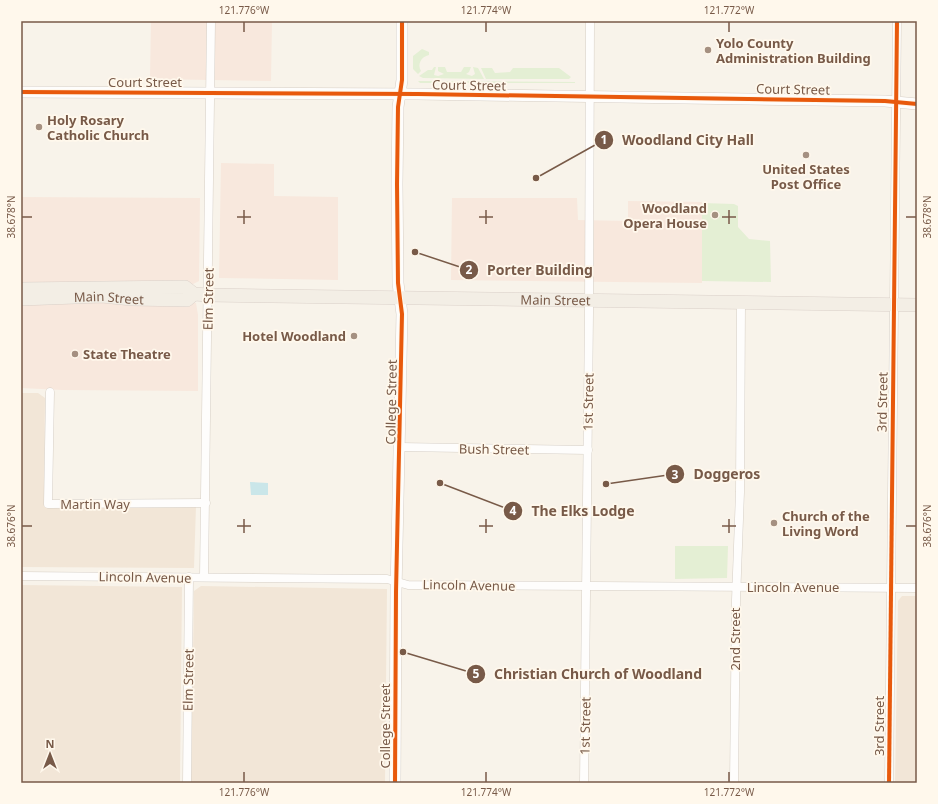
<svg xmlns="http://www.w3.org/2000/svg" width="938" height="804" viewBox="0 0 938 804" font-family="'Noto Sans',sans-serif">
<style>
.residential{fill:#f2e6d7}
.commercial{fill:#f8e8dd}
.green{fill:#e4efd4}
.water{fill:#cae6e9}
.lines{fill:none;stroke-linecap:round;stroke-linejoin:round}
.street-casing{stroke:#d6cfc6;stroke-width:9}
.secondary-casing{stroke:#d7cfc6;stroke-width:12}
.primary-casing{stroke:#dad0c9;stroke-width:14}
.street{stroke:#fefdfc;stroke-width:8}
.secondary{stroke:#fefdfc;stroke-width:11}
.primary{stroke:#f3eee5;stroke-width:13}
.cycleway-casing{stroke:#fff8ec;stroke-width:6}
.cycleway{stroke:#e8590c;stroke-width:4}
.ticks{fill:none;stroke:#785a48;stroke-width:1.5}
.poi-dot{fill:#a59081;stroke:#fff8ec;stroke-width:1.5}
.labels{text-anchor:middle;stroke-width:3.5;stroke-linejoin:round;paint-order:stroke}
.poi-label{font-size:13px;font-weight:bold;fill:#785a48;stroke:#fff8ec;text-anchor:start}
.street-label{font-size:13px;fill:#785a48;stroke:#fff8ec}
.leader{fill:none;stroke:#785a48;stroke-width:1.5}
.callout-dot{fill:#785a48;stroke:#fff8ec;stroke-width:1.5}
.mark-label{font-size:12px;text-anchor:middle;font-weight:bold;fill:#fff}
.callout-label{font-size:14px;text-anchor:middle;font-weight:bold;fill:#785a48;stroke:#fff8ec;stroke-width:3.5;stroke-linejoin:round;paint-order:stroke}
.neatline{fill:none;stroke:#785a48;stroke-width:1.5}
.ticks-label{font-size:10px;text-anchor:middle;fill:#785a48}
</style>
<rect width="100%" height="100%" fill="#f8f3ea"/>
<g class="residential">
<path d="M21,393H38L45,398L44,507L196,506L194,568L21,567Z"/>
<path d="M21,585L182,587L180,783H21Z"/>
<path d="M201,586L387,589L385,783H191L194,591Z"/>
<path d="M902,596H917V783H895L898,601Z"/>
</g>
<g class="commercial">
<path d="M151,21H272L271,81L150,79Z"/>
<path d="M221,163L274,164V196L338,197V280L219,278Z"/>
<path d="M21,197L200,198L199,281L191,285L21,283Z"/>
<path d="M452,198H577L578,220L628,221V201L702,202V283L451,280Z"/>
<path d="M83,300L196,303L198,315V391L62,390L21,388V304H64Z"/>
</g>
<g class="green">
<path d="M422,49L429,52V55C421,57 417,64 421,71L418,74L413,69V56Z"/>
<path d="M434,67H436L434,75L438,76L444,74L438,71V67H445L447,72H461L464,67H471L469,72L466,74L472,76L475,74L473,67L478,68L484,79L423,78L419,76L428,70H432Z"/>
<path d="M481,68H492L495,73L510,72L513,68H559L571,77L569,79H486Z"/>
<path d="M418,81L575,82V83H420Z"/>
<path d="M702,203L734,204L738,206V227L749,239L770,241L771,282L702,281Z"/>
<path d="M675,546H728L727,578L675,579Z"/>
</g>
<path class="water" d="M250,482L268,483V495H251Z"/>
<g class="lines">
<g class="street-casing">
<g id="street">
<path d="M50,392L48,504L206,503"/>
<path d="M400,447L588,450"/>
<path d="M21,576L387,579L408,585L917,588"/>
<path d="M204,577L211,21"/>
<path d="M187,783L189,577"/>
<path d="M584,783L589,313L590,21"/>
<path d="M734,783L736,600L740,492L741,302"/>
<path d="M889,783L897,21"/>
</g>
</g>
<g class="secondary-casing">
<g id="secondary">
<path d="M21,92L418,94L885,101L917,104"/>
<path d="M395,783L396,592L402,314L398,283L397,184L398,107L402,80V21"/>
</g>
</g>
<g class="primary-casing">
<g id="primary">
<path id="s1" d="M21,289L185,287L194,294L208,295L917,305"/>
<path id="s2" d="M21,299L102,296L132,299L187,300L194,294"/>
</g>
</g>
<use href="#street" class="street"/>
<use href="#secondary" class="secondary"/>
<use href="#primary" class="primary"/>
<g class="cycleway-casing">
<g id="cycleway">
<path d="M21,92L418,94L885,101L917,104"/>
<path d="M395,783L396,592L402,314L398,283L397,184L398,107L402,80V21"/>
<path d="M889,783L897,21"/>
</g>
</g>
<use href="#cycleway" class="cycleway"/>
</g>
<path class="ticks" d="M244,22V32M486,22V32M729,22V32M244,210V224M486,210V224M729,210V224M22,217H32M237,217H251M479,217H493M722,217H736M906,217H916M244,519V533M486,519V533M729,519V533M22,526H32M237,526H251M479,526H493M722,526H736M906,526H916M244,772V782M486,772V782M729,772V782"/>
<g class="poi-dot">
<circle cx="708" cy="50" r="4"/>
<circle cx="39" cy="127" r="4"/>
<circle cx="806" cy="155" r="4"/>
<circle cx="715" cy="215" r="4"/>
<circle cx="354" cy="336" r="4"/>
<circle cx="75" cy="354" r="4"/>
<circle cx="774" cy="523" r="4"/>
</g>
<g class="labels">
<g class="poi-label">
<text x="716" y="48">Yolo County<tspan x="716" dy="15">Administration Building</tspan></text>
<text x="47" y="125">Holy Rosary<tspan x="47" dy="15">Catholic Church</tspan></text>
<text x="806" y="174" text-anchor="middle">United States<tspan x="806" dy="15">Post Office</tspan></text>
<text x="707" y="213" text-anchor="end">Woodland<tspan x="707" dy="15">Opera House</tspan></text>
<text x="346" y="341" text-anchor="end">Hotel Woodland</text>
<text x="83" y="359">State Theatre</text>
<text x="782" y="521">Church of the<tspan x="782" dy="15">Living Word</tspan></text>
</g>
<g class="street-label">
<text x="145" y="87">Court Street</text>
<text transform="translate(469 85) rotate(1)" y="5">Court Street</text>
<text transform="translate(793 89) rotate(1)" y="5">Court Street</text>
<text dy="5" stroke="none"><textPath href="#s2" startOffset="88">Main Street</textPath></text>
<text transform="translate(208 299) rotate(-89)" y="5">Elm Street</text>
<text dy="5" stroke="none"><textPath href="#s1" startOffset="537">Main Street</textPath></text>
<text transform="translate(391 402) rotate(-89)" y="5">College Street</text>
<text transform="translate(588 402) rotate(-89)" y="5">1st Street</text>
<text transform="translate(882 402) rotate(-89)" y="5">3rd Street</text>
<text transform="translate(494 449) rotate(1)" y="5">Bush Street</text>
<text x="95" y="509">Martin Way</text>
<text transform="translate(145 577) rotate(1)" y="5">Lincoln Avenue</text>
<text transform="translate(469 585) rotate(1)" y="5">Lincoln Avenue</text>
<text x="793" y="592">Lincoln Avenue</text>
<text transform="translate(735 639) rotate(-90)" y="5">2nd Street</text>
<text transform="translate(188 680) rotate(-89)" y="5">Elm Street</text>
<text transform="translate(385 726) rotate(-90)" y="5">College Street</text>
<text transform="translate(585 726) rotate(-89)" y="5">1st Street</text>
<text transform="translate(879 726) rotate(-90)" y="5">3rd Street</text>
</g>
</g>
<path class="leader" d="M536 178L604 140M415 252L469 270M606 484L675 474M440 483L513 511M403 652L476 674"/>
<g class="callout-dot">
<circle cx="536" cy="178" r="4"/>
<circle cx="415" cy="252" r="4"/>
<circle cx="606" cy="484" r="4"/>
<circle cx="440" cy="483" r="4"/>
<circle cx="403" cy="652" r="4"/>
<circle cx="604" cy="140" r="10"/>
<circle cx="469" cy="270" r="10"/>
<circle cx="675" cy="474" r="10"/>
<circle cx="513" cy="511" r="10"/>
<circle cx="476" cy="674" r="10"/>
</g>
<g class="mark-label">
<text x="604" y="144">1</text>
<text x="469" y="274">2</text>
<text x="675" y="479">3</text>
<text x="513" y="515">4</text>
<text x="476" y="678">5</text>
</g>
<g class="callout-label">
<text x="688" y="145">Woodland City Hall</text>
<text x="540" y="275">Porter Building</text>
<text x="727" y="479">Doggeros</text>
<text x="583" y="516">The Elks Lodge</text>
<text x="598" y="679">Christian Church of Woodland</text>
</g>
<rect width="938" height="804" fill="none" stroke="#fff8ec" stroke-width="44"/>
<g transform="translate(50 754)" stroke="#fff8ec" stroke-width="3" paint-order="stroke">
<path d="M0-3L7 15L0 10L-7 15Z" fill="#785a48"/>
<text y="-6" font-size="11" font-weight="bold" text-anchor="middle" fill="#785a48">N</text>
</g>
<rect x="22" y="22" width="894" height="760" class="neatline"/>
<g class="ticks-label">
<text x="244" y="14">121.776°W</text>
<text x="486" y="14">121.774°W</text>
<text x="729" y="14">121.772°W</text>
<text transform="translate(11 217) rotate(-90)" y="4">38.678°N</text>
<text transform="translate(927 217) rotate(-90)" y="4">38.678°N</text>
<text transform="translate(11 526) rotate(-90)" y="4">38.676°N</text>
<text transform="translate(927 526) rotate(-90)" y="4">38.676°N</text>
<text x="244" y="796">121.776°W</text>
<text x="486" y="796">121.774°W</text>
<text x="729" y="796">121.772°W</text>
</g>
</svg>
